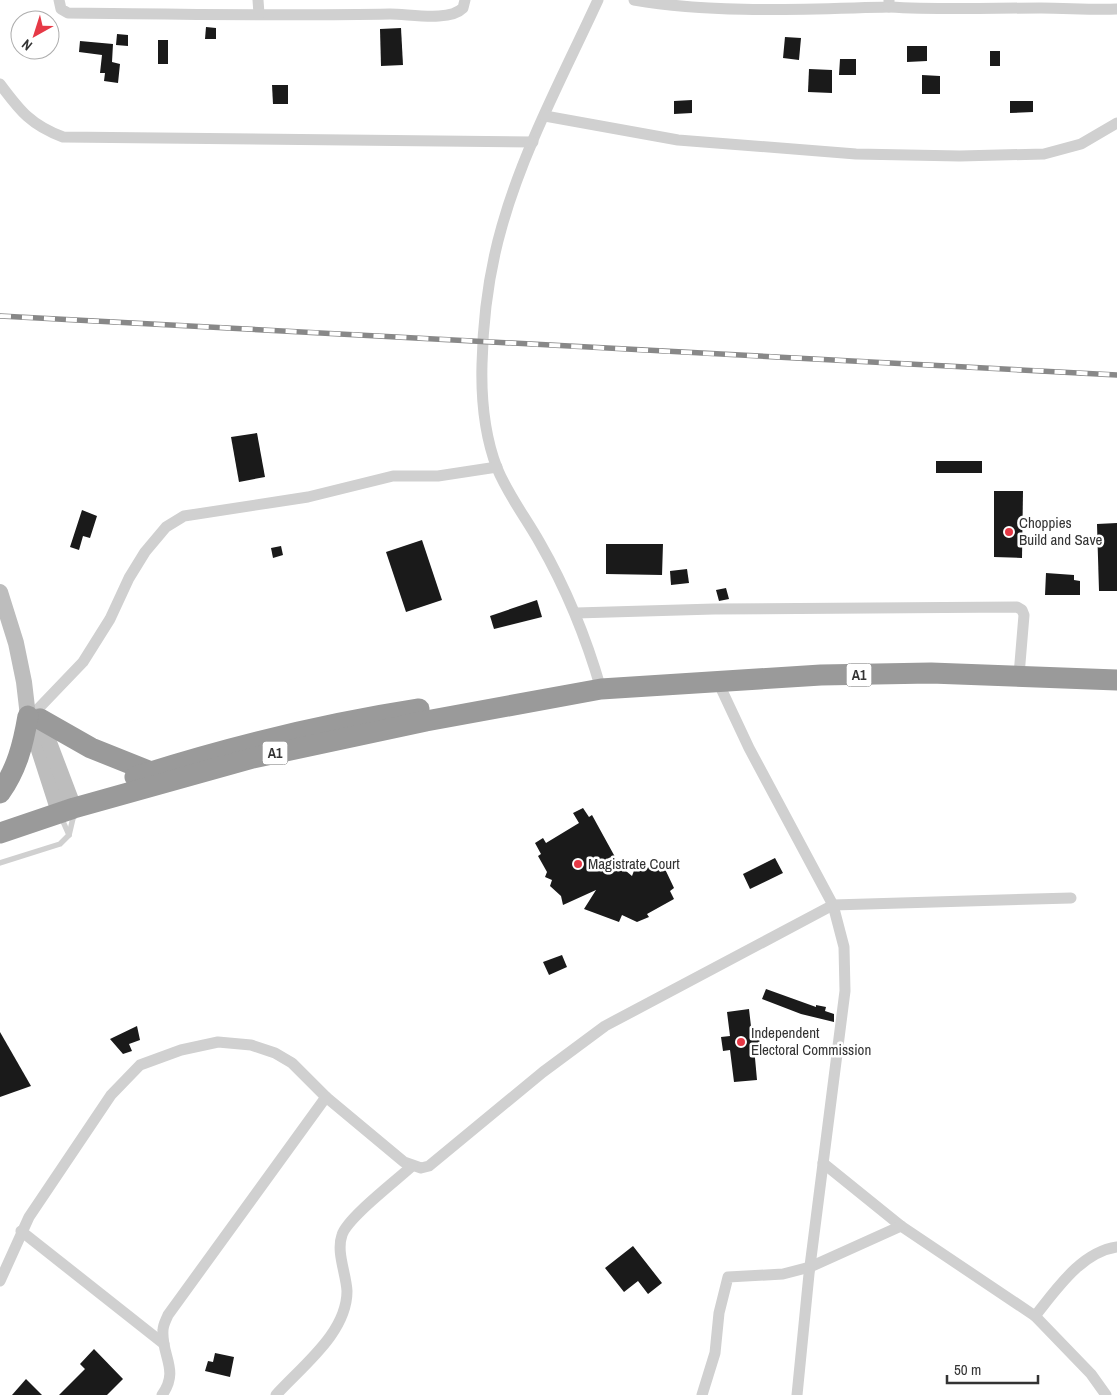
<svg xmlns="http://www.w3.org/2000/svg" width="1117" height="1395" viewBox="0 0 1117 1395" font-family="'Archivo Narrow',sans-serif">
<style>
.building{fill:#1a1a1a}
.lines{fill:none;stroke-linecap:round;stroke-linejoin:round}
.lane{stroke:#d0d0d0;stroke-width:5.5}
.street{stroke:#d0d0d0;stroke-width:11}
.secondary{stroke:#bdbdbd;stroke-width:16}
.highway{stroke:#9a9a9a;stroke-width:21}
.rail-casing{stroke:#888;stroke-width:5.5}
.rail{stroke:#fff;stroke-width:4;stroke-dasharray:11;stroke-linecap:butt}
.poi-dot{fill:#e63946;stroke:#fff;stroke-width:2}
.labels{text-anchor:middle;stroke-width:5;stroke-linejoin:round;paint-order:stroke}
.shield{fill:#fff;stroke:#707070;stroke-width:1}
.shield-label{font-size:14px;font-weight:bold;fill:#333}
.poi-label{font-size:15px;fill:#333;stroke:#fff;text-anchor:start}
</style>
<rect width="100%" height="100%" fill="#fff"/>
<g class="building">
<path d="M206,27L216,28V39H205Z"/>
<path d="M401,28L403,65L381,66L380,29Z"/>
<path d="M117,34L128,35V46L116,45Z"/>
<path d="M785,37L801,38L799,60L783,58Z"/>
<rect x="158" y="40" width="10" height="24"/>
<path d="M80,41L113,44L112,62L120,64L118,83L104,81L105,73H100L102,55L79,52Z"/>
<path d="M907,46H927V61L907,62Z"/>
<rect x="990" y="51" width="10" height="15"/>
<path d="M840,59H856V75H839Z"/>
<path d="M809,69L832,70V93L808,92Z"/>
<path d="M922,75L940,76V94H922Z"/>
<path d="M272,85H288V104H273Z"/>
<path d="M692,100V113L674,114V101Z"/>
<path d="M1010,101H1033V112L1010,113Z"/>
<path d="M257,433L265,477L239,482L231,437Z"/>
<rect x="936" y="461" width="46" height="12"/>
<path d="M994,491H1023L1022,558L994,557Z"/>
<path d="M82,510L97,516L90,538L83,536L79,550L70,547Z"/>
<path d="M1117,523V591H1099L1097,524Z"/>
<path d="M422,540L442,600L406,612L386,552Z"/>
<path d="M606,544H663L662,575L606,574Z"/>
<path d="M281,546L283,555L273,558L271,548Z"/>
<path d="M687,569L689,583L671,585L670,571Z"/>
<path d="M1046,573L1074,575V580L1080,581V595H1045Z"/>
<path d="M726,588L729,599L719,601L716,590Z"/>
<path d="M537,600L542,617L494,629L490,616Z"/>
<path d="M583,808L589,817L592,815L620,866L632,876L635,868L641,866L644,870L654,863L660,872L665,869L674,888L670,891L674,899L647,914L649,917L637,922L622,915L619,922L584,909L596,890L563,905L561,896L550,886L552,880L545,877L547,872L538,856L541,854L535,843L543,838L546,843L579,823L573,813Z"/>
<path d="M775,858L783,873L750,889L743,874Z"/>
<path d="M562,955L567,967L549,975L543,962Z"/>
<path d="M766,989L816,1007V1005L826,1007L825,1011L834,1014V1022L801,1014L762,999Z"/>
<path d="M749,1009L752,1035H759L760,1047H754L757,1080L734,1082L730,1050L723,1051L721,1037L730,1036L727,1012Z"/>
<path d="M137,1026L140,1040L129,1044L132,1051L123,1054L110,1039Z"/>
<path d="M0,1032L31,1086L0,1097Z"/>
<path d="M633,1246L662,1283L648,1294L638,1281L624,1292L605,1268Z"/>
<path d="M94,1349L123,1379L107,1395H59L85,1369L80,1364Z"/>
<path d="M215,1353L234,1357L230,1377L205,1371L208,1361L213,1362Z"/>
<path d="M26,1379L42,1395H12Z"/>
</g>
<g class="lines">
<g class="lane">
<path d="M61,817L69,835"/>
<path d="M0,863L60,844L69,835L74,814"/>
</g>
<g class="street">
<path d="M59,0L61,9L68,13C175,14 283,16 390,14C410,14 449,22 463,8L465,0"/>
<path d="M258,0L259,14"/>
<path d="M598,0C564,74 524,148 502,226C489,271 483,318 482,364C481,400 484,434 497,468C508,495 526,518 540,543C567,590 586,637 601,689"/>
<path d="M634,0C718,14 804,9 889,7V0"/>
<path d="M889,7C939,10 990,8 1041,8C1067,8 1091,10 1117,9"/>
<path d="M0,84C20,111 31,125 63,137L533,142"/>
<path d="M545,116L678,140L856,154L960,156L1044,154L1081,144L1117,123"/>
<path d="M576,613L714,609L1017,607L1022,610L1024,615L1019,675"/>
<path d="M718,682L749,748L833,905L844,947L845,991L809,1274L797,1395"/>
<path d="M37,710L83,662L110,619L129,578L145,552L166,527L184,516L308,497L393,476H438L497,467"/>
<path d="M823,1163L901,1226L1035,1316L1091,1374L1106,1395"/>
<path d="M21,1231L164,1344"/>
<path d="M0,1281L29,1217L111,1095L140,1065L181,1050L218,1042L251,1045L275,1053L292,1063L326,1097L404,1162L421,1168L429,1166L543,1072L605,1026L833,905L1071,898"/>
<path d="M1035,1316C1056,1290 1081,1252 1117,1247"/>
<path d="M162,1395C180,1370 161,1356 163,1330C163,1325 166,1320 168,1315L326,1097"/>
<path d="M276,1395C302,1366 347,1333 347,1291C346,1273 336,1252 342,1235C347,1218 397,1180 412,1166"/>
<path d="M702,1395L715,1353L719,1313L728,1277L783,1274L810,1267L901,1226"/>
</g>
<g class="secondary">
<path d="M0,592L16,643L24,682L28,716L59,812"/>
<path d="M39,716L74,808"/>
</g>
<g class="highway">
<path d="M40,719L91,748L151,772"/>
<path d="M135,777C229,747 322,724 419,709"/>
<path d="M0,793C17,769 23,745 28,716"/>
<path d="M0,833L74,808L253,758L426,721L601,689L821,675L931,673L1117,680"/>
</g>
<g class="rail-casing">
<path id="rail" d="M0,316L1117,375"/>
</g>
<use href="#rail" class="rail"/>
</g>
<g class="poi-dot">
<circle cx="1009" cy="532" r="5"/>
<circle cx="578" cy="864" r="5"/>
<circle cx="741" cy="1042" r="5"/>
</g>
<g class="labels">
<g class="shield">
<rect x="846.5" y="663.5" width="25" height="23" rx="4"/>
<rect x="262.5" y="741.5" width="25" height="23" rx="4"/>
</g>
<g class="shield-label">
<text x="859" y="680">A1</text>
<text x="275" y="758">A1</text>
</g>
<g class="poi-label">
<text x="1019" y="528">Choppies<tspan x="1019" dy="17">Build and Save</tspan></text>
<text x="588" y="869">Magistrate Court</text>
<text x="751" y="1038">Independent<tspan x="751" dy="17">Electoral Commission</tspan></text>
</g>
</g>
<g transform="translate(35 35) rotate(219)"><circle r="24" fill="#ffffff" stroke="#adadad"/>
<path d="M0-4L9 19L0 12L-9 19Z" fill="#e63946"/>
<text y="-8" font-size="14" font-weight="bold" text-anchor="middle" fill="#333333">N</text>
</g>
<path d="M947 1375v8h91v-8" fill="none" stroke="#333333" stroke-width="2.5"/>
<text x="954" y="1375" font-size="15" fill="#333333" stroke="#ffffff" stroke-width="4" paint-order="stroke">50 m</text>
</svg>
